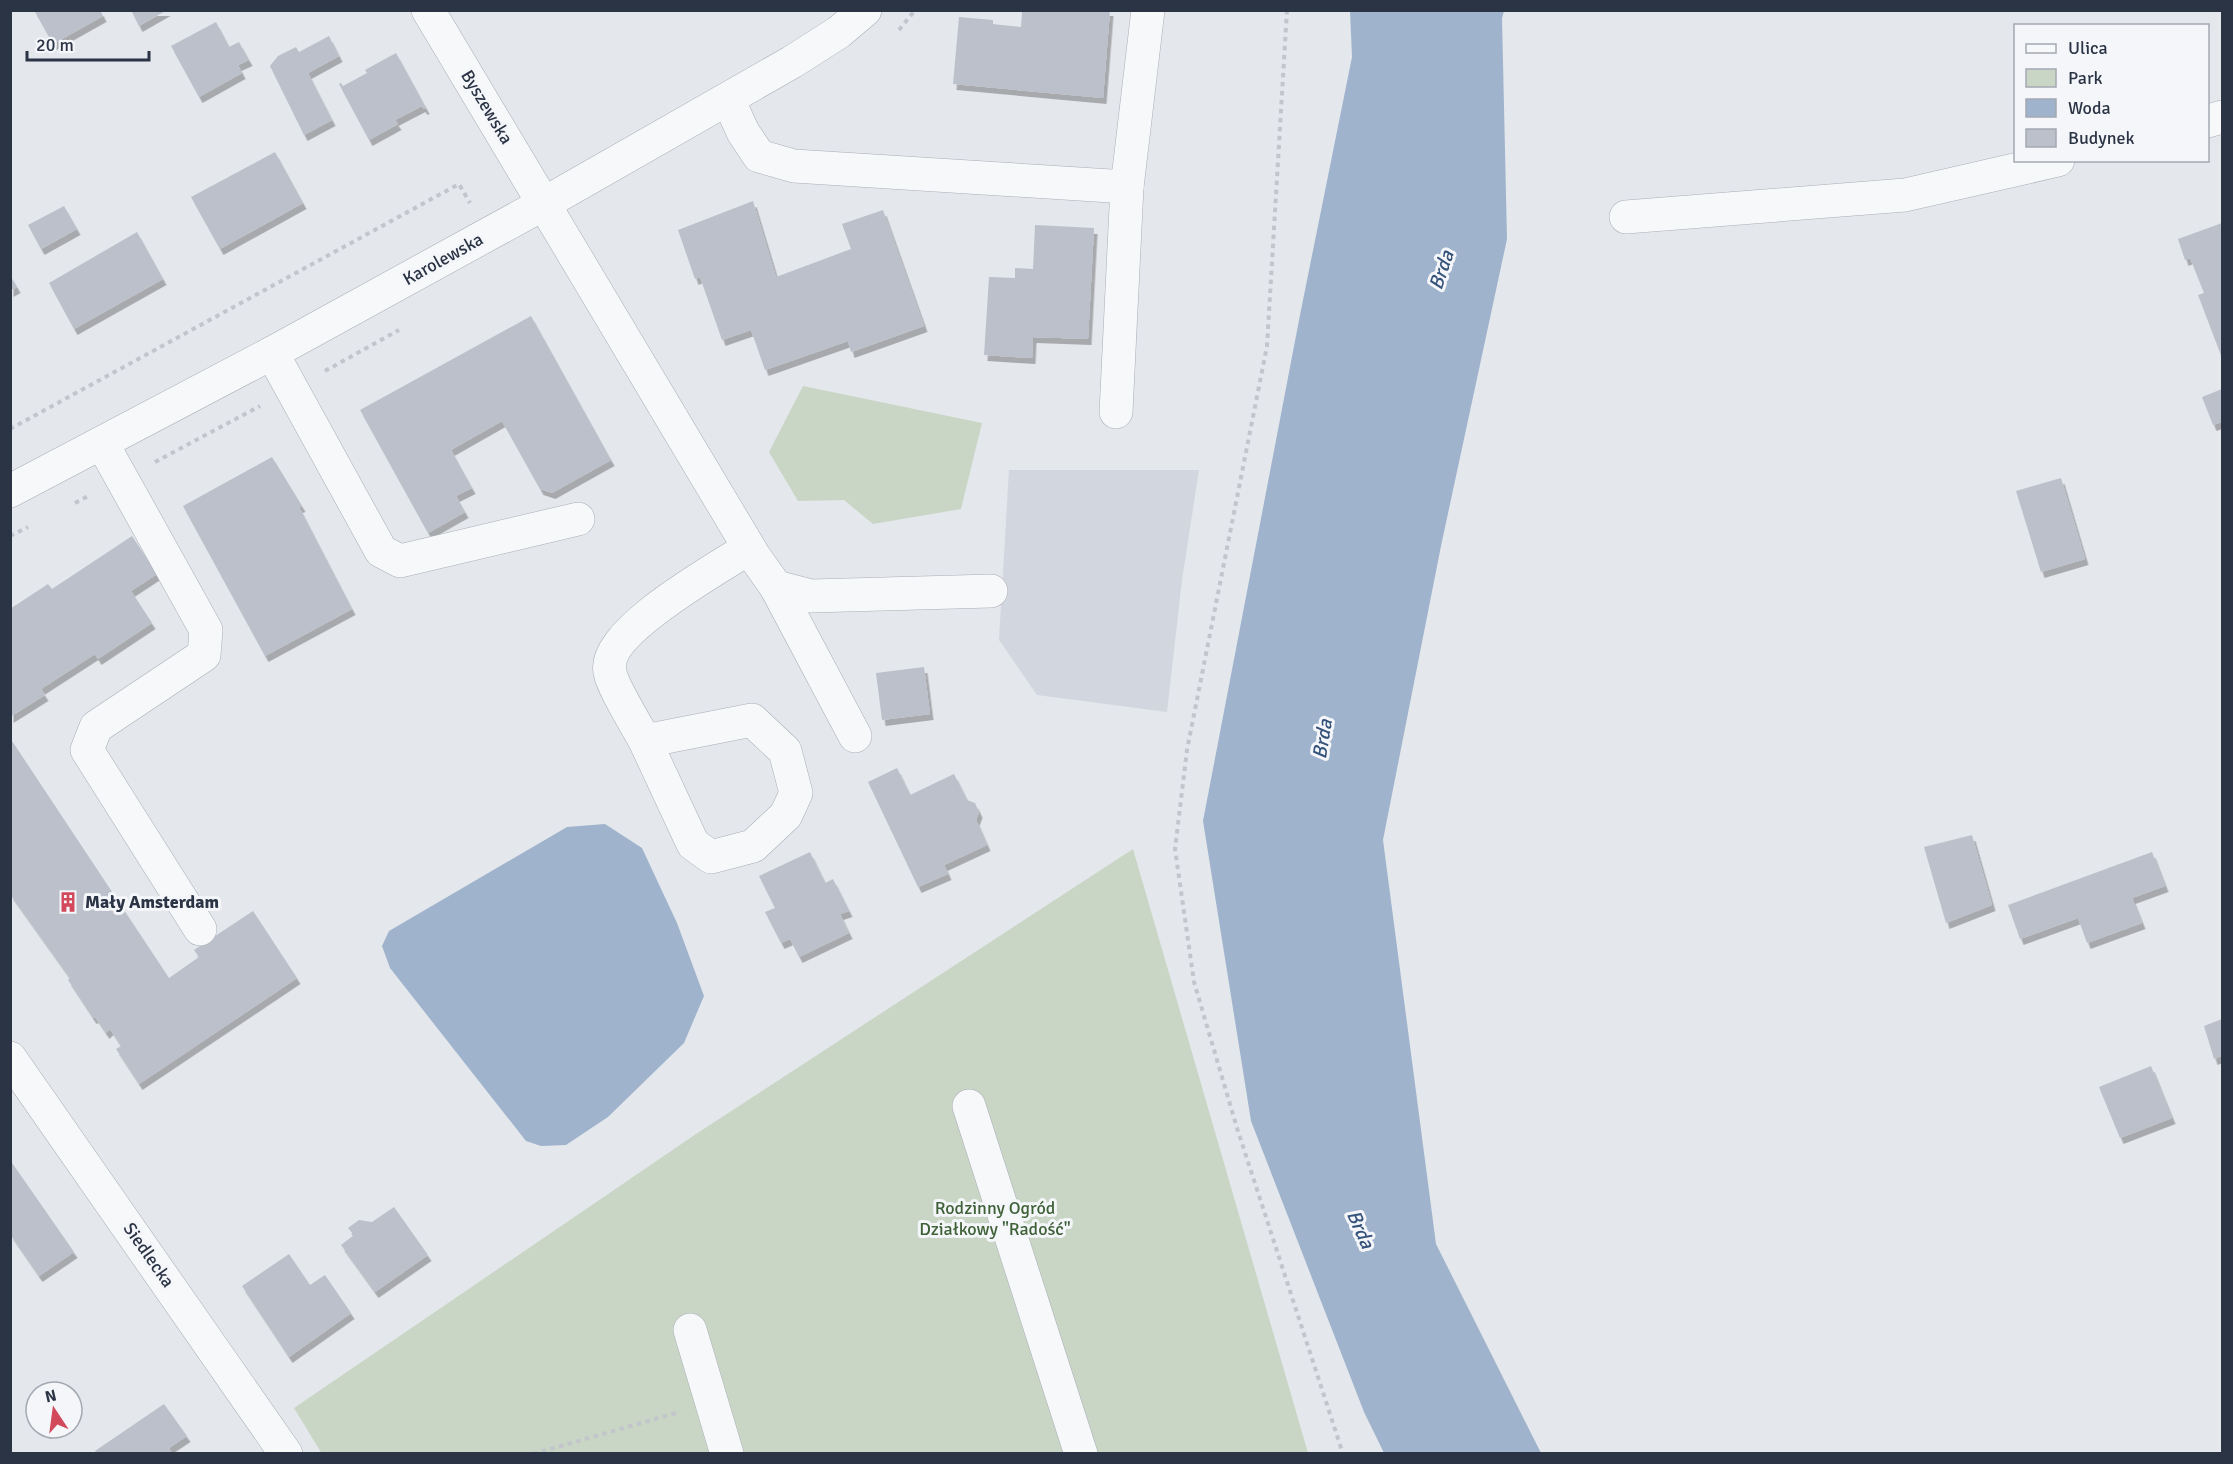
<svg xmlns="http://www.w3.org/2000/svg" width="2233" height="1464" viewBox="0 0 2233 1464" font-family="Signika,sans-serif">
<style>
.built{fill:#d2d6de}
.green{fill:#c9d6c5}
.water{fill:#9fb4cc}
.building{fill:#bbc0ca;filter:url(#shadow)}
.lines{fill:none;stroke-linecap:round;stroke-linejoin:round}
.minor-casing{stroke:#a9aeb7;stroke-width:34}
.path{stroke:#c2c5cb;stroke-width:4;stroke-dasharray:4.5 4.5;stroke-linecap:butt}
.minor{stroke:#f7f8fa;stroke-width:33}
.labels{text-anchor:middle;stroke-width:6;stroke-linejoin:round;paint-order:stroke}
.street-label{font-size:18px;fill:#2b3445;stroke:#f4f6f9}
.poi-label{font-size:18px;font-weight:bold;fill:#2b3445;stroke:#f4f6f9;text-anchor:start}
.park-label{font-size:18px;fill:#3f6138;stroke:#f4f6f9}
.water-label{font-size:20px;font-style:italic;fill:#34527a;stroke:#f4f6f9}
</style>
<defs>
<filter id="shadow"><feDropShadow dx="3.5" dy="6" stdDeviation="0" flood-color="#0004"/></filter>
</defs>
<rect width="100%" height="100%" fill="#e4e7ec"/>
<path class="built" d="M1009,470H1199L1182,580L1167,712L1037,695L999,640Z"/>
<g class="green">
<path d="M803,386L982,423L961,509L873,524L844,500L798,501L769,452Z"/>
<path d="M1133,849L1308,1453L322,1454L294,1408L696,1134Z"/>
</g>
<g class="water">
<path d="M1350,11H1504L1502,18L1507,239L1441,546L1383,840L1436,1244L1541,1453H1384L1364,1412L1251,1121L1203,821L1300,315L1352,57Z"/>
<path d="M605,824L642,848L677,923L704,996L684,1043L608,1117L566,1145L541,1146L526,1141L390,968L382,946L389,931L567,827Z"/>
</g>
<g class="building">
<path d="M34,10H100L103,16L53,44Z"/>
<path d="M131,10H167L139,26Z"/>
<path d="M1029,10H1110L1103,98L953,84L959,17L993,20V24L1021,27L1022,12Z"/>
<path d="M216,22L229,47L239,42L249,60L238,65L242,73L199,97L171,46Z"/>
<path d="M329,36L339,56L308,73L332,120L304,135L270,66L278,56L296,47L299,52Z"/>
<path d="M396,53L426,108L424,109L422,106L395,120L398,124L369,140L339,84L341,83L343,86L367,73L365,70Z"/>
<path d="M275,152L303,203L220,249L191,197Z"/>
<path d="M753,201L776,277L851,249L842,224L883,210L924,326L851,352L848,341L765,370L751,330L722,340L700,277L695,279L678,230Z"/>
<path d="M64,206L77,229L41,249L28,225Z"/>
<path d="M2222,223V358L2198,295L2204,293L2190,258L2185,260L2178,239Z"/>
<path d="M1035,225L1094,228L1088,339L1033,337L1032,358L984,355L989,277L1015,278V268L1033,269Z"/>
<path d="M137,232L163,279L74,329L49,283Z"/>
<path d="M10,275L17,287L10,291Z"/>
<path d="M531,316L611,460L552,493L540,489L502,421L451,450L472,488L456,496L465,512L428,533L360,410Z"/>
<path d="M2222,389V422L2213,425L2202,397Z"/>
<path d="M272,457L302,506L299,507L352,609L265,656L183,506Z"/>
<path d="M2061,478L2085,559L2041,572L2016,491Z"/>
<path d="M132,536L157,574L131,591L152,623L98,659L95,654L41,689L45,695L10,717V609L48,584L52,589Z"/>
<path d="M924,667L930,714L882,720L876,673Z"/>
<path d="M10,738L169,978L199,957L194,950L253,911L297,978L139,1084L116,1049L121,1046L110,1029L106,1033L95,1017L93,1018L68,980L70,978L10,894Z"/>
<path d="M897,768L910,795L954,774L967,800L975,803L979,812L976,820L987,845L944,865L948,874L918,887L868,782Z"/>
<path d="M1972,835L1992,905L1946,923L1924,847Z"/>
<path d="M810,852L825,883L833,879L849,911L840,914L849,933L799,957L790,939L781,943L765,912L775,908L759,876Z"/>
<path d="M2152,852L2165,886L2132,898L2142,923L2087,943L2078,918L2020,939L2008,905Z"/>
<path d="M2222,1019V1056L2214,1059L2204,1026Z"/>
<path d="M2151,1066L2172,1118L2120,1138L2099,1087Z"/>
<path d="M10,1160L74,1252L39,1276L10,1234Z"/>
<path d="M394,1207L428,1255L375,1292L341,1245L354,1235L348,1228L359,1220L372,1222Z"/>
<path d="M289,1254L310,1285L325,1275L351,1313L289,1357L242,1286Z"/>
<path d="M164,1404L187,1436L169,1448L172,1454H97L95,1451Z"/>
</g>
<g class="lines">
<g class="minor-casing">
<g id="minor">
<path d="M428,10L754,556L776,587L811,596L991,591"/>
<path d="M728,99L743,132L759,156L794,166L1127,187L1148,10"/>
<path d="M2208,121L2222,117"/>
<path d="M1626,217L1905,195L2058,160"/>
<path d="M272,353L381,551L400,561L578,519"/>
<path d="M1116,412L1127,187"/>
<path d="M102,443L206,630L204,655L96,727L87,750L200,929"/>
<path d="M10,491L272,353L545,203L792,62L839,32L865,10"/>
<path d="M776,587L855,736"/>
<path d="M645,741L693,844L711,857L753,846L786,815L796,793L785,751L752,720L645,741C637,726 612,686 610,672C601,632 720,567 749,548"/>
<path d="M10,1058L286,1454"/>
<path d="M969,1106L1081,1454"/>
<path d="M690,1330L727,1454"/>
</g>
</g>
<g class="path">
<path d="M1287,10L1267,346L1187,750L1175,849L1194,982L1237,1128L1343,1454"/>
<path d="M899,30L915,10"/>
<path d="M325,371L399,330"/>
<path d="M10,429L459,184L470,203"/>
<path d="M155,462L260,406"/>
<path d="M75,503L90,495"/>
<path d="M10,536L28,527"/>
<path d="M533,1454L676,1413"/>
</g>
<use href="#minor" class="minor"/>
</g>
<defs>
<g id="building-bare" transform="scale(1.62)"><path d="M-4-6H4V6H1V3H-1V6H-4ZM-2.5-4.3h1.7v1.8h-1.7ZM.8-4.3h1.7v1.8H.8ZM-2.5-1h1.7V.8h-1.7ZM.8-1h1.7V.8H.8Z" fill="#d1495b" stroke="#f4f6f9" stroke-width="2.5" paint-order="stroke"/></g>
</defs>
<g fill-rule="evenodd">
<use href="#building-bare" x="68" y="902"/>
</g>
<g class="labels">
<g class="street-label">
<text transform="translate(487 107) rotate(59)" y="6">Byszewska</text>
<text transform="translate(443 259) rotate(-29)" y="6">Karolewska</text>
<text transform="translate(149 1255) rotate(55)" y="6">Siedlecka</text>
</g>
<g class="poi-label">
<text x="85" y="908">Mały Amsterdam</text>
</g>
<g class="park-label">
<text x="995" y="1214">Rodzinny Ogród<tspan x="995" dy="21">Działkowy "Radość"</tspan></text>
</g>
<g class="water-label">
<text transform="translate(1441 270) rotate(-71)" y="7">Brda</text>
<text transform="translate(1322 739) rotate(-81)" y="7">Brda</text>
<text transform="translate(1361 1229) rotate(66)" y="7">Brda</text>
</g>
</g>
<rect width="2233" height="1464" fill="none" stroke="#2b3445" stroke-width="24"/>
<rect x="2014" y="24" width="195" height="138" fill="#f4f6f9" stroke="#a4a8b1" stroke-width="1.5"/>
<rect x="2026" y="44" width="30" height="9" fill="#f7f8fa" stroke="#a4a8b1" stroke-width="1.5"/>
<text x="2068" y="54" font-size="18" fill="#2b3445">Ulica</text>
<rect x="2026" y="69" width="30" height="18" fill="#c9d6c5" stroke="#a4a8b1" stroke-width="1.5"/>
<text x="2068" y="84" font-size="18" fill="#2b3445">Park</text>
<rect x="2026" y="99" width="30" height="18" fill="#9fb4cc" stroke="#a4a8b1" stroke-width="1.5"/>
<text x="2068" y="114" font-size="18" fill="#2b3445">Woda</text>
<rect x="2026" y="129" width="30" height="18" fill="#bbc0ca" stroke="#a4a8b1" stroke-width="1.5"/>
<text x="2068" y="144" font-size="18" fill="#2b3445">Budynek</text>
<g transform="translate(54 1410) rotate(347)"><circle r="28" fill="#f4f6f9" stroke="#a4a8b1" stroke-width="1.5"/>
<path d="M0-4.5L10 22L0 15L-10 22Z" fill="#d1495b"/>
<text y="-9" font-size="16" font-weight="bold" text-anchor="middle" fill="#2b3445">N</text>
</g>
<path d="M27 51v9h122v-9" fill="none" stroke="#2b3445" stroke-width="3"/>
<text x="36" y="51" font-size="18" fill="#2b3445" stroke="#f4f6f9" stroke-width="4.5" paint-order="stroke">20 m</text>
</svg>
